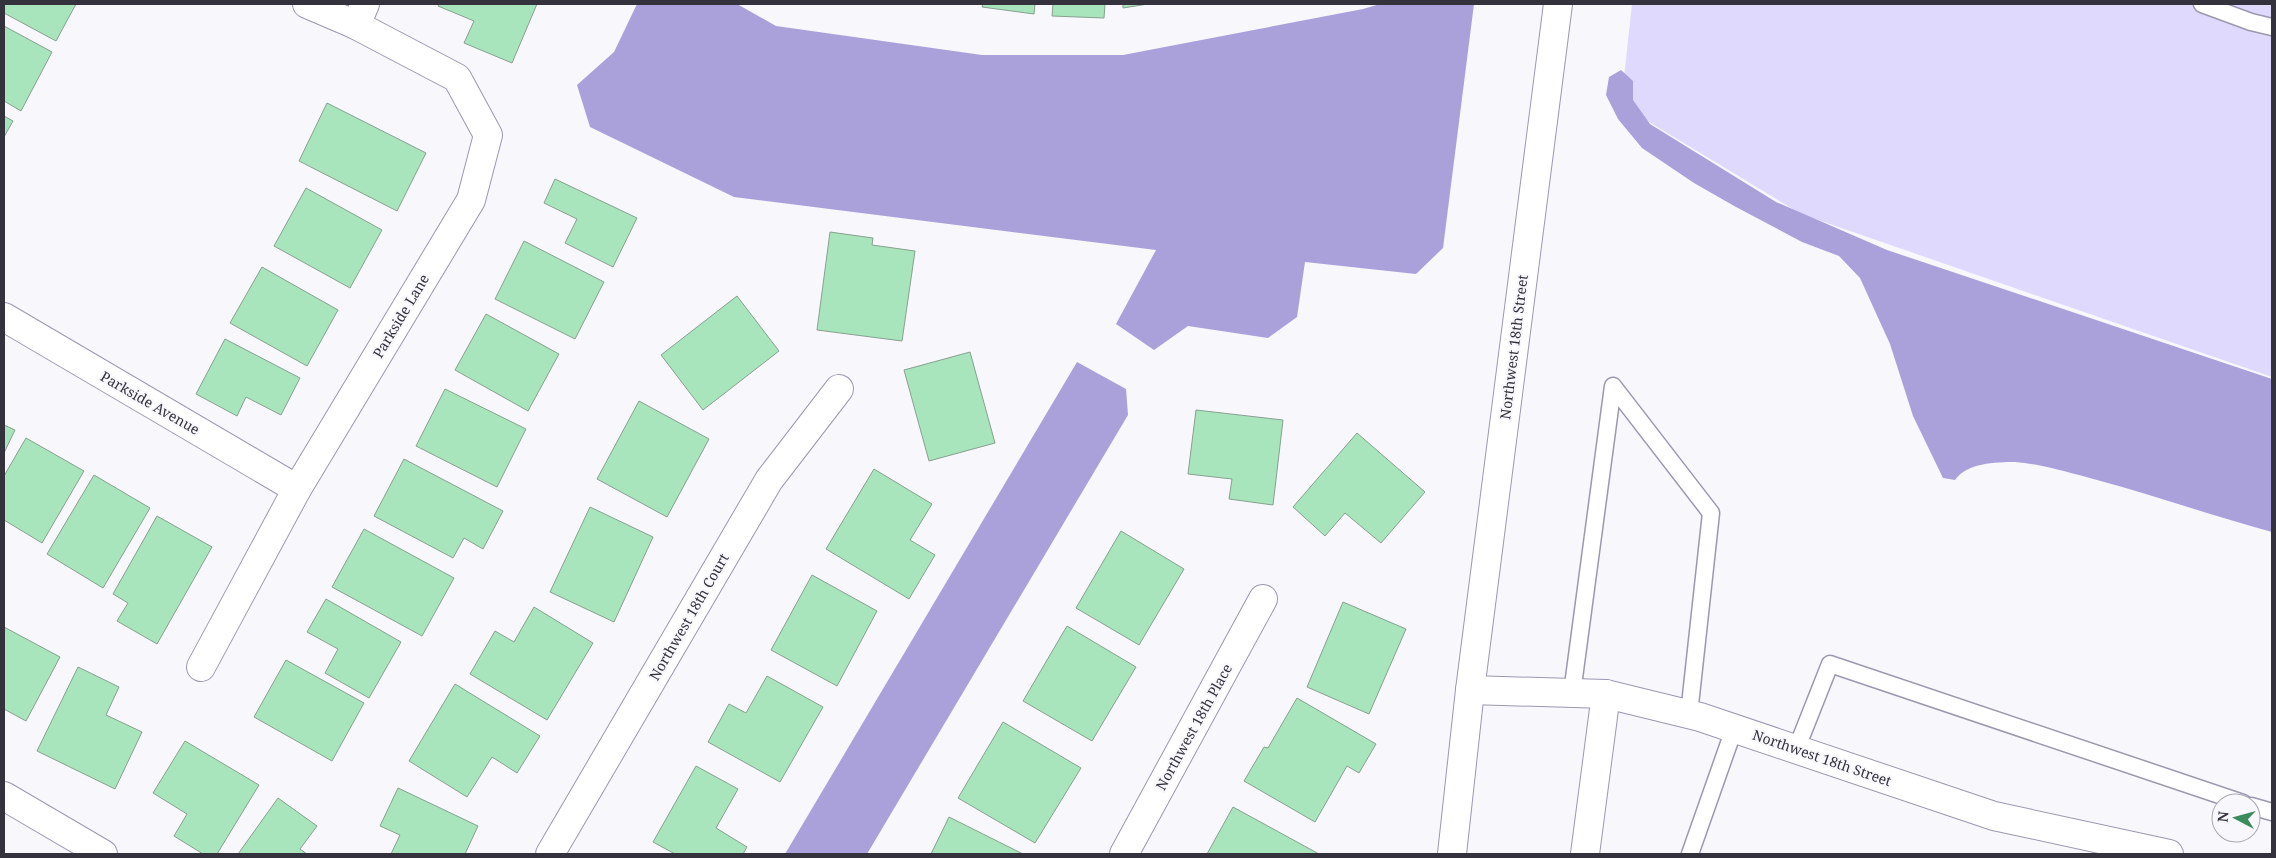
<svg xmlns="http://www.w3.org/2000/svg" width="2276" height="858" viewBox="0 0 2276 858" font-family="'Noto Serif',serif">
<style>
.green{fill:#ded9fd}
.water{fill:#aaa1db}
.building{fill:#a8e5bd;stroke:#88a090}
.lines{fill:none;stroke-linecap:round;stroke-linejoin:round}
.lane-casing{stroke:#9b98b0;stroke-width:19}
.street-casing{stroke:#9b98b0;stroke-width:30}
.secondary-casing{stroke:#9b98b0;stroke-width:30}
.lane{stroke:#fff;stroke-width:16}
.street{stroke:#fff;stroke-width:28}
.secondary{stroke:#fff;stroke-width:28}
.labels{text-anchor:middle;stroke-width:4;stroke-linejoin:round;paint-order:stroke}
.street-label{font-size:14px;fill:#34323c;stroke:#f7f7fc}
</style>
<rect width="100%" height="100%" fill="#f7f7fc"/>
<path class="green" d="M1632,4H2272V377L1801,214L1621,105Z"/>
<g class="water">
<path d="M637,4H737L776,26L982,55H1123L1363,9L1380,4H1474L1443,248L1416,274L1305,262L1297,317L1268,338L1188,326L1154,350L1116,324L1156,250L734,197L590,127L577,85L614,52Z"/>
<path d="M1621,70L1633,81V100L1650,124L1776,202L1887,250L2272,379V532C2213,516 2156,496 2097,480C2070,473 2042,464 2015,462C1995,462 1967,463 1955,480L1943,478L1913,416L1890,344L1860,278L1839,256L1802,242L1736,207L1694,183L1642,148L1618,119L1606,95L1609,77Z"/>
<path d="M1077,362L1126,389L1128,415L867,854H785Z"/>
</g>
<g class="building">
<path d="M4,4H76L56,41L4,13Z"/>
<path d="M439,4H537L512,63L464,43L474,21L438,6Z"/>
<path d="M983,4H1035L1034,14L982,7Z"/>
<path d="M1053,4H1105L1104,18L1052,16Z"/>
<path d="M1123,4H1148L1123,8Z"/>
<path d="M4,26L52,52L21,111L4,101Z"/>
<path d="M327,103L426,153L397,211L299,161Z"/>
<path d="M4,116L13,121L4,137Z"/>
<path d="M555,179L637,218L613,267L565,243L577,219L544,203Z"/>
<path d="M306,188L382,230L350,288L274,246Z"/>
<path d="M830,232L873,238L872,245L915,251L902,341L817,330Z"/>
<path d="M524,241L604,282L575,339L495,299Z"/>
<path d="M262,267L338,310L307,366L230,323Z"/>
<path d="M737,296L779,351L703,410L661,355Z"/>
<path d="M486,314L559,354L528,411L455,370Z"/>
<path d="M225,339L300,378L281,415L246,397L237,416L196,394Z"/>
<path d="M970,352L995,443L929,461L904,370Z"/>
<path d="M445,389L526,429L497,487L416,446Z"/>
<path d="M639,401L709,439L667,517L597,479Z"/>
<path d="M1196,410L1283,420L1273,505L1229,499L1232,479L1188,474Z"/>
<path d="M4,425L15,430L4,453Z"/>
<path d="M1357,433L1425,492L1381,543L1345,513L1325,536L1293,507Z"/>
<path d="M26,438L84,471L42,543L4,520V476Z"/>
<path d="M404,459L503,511L483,549L464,538L453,558L374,516Z"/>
<path d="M874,469L932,504L910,540L935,555L909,599L826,549Z"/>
<path d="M94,475L150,508L103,588L47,554Z"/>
<path d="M590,507L653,537L614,622L550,592Z"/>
<path d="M157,516L212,547L157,644L117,621L128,603L113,594Z"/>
<path d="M364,529L454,578L422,636L332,587Z"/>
<path d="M1121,531L1184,569L1139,645L1076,608Z"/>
<path d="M812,575L877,611L837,686L771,650Z"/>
<path d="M326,599L401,642L369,698L325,673L338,649L307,632Z"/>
<path d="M1343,602L1406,629L1369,714L1307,687Z"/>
<path d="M534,607L593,643L547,720L470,674L495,631L514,642Z"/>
<path d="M1067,626L1136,667L1092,741L1023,701Z"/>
<path d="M4,627L60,657L26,721L4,709Z"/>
<path d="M286,660L364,703L332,761L254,717Z"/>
<path d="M78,667L119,687L106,715L142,732L115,789L37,751Z"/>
<path d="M767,676L823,707L780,782L708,742L729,704L746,713Z"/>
<path d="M455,684L540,736L517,773L492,757L467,797L409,761Z"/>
<path d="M1297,698L1376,744L1359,773L1347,766L1315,822L1244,781L1264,747L1268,748Z"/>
<path d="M1003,722L1081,768L1035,843L958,798Z"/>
<path d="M185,741L259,785L217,854H203L174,836L187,814L153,793Z"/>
<path d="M696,766L738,789L716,828L747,847L743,854H675L653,842Z"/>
<path d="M398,788L478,826L465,854H391L400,835L380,826Z"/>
<path d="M278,798L317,826L300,849L307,854H238Z"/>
<path d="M1233,807L1319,854H1207Z"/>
<path d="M949,817L1023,854H931Z"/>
</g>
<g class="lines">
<g class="lane-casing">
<g id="lane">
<path d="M2202,4L2251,22L2272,27"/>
<path d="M1572,693L1613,386L1711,513L1689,714"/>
<path d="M1796,750L1830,664L2243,803"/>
<path d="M2251,806L2272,812"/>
<path d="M1690,854L1734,729"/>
</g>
</g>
<g class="street-casing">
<g id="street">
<path d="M307,4L356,25"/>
<path d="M4,317L297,489"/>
<path d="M201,667L297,489L471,200L488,135L457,78L356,25L365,4"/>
<path d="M1470,690L1606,694L1700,717L1994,816L2169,854"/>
<path d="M4,796L103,854"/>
<path d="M550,854L769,480L839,389"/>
<path d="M1124,854L1263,599"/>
<path d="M1585,854L1606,694"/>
</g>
</g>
<g class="secondary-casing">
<path id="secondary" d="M1452,854L1470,690L1558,4"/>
</g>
<use href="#lane" class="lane"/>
<use href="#street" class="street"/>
<use href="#secondary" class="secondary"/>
</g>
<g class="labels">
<g class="street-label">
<text transform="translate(401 316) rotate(-59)" y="5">Parkside Lane</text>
<text transform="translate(1514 347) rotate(-83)" y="5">Northwest 18th Street</text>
<text transform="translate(150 403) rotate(30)" y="5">Parkside Avenue</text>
<text transform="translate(689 617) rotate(-60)" y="5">Northwest 18th Court</text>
<text transform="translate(1194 727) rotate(-61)" y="5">Northwest 18th Place</text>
<text transform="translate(1822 758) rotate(19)" y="5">Northwest 18th Street</text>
</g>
</g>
<rect width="2276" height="858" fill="none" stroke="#34323c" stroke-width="10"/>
<g transform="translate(2236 818) rotate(276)"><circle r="24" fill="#f7f7fc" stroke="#a9a8af"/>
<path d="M0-4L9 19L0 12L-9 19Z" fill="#3a8b5d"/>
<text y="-8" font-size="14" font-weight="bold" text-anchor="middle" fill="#34323c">N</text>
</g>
</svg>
